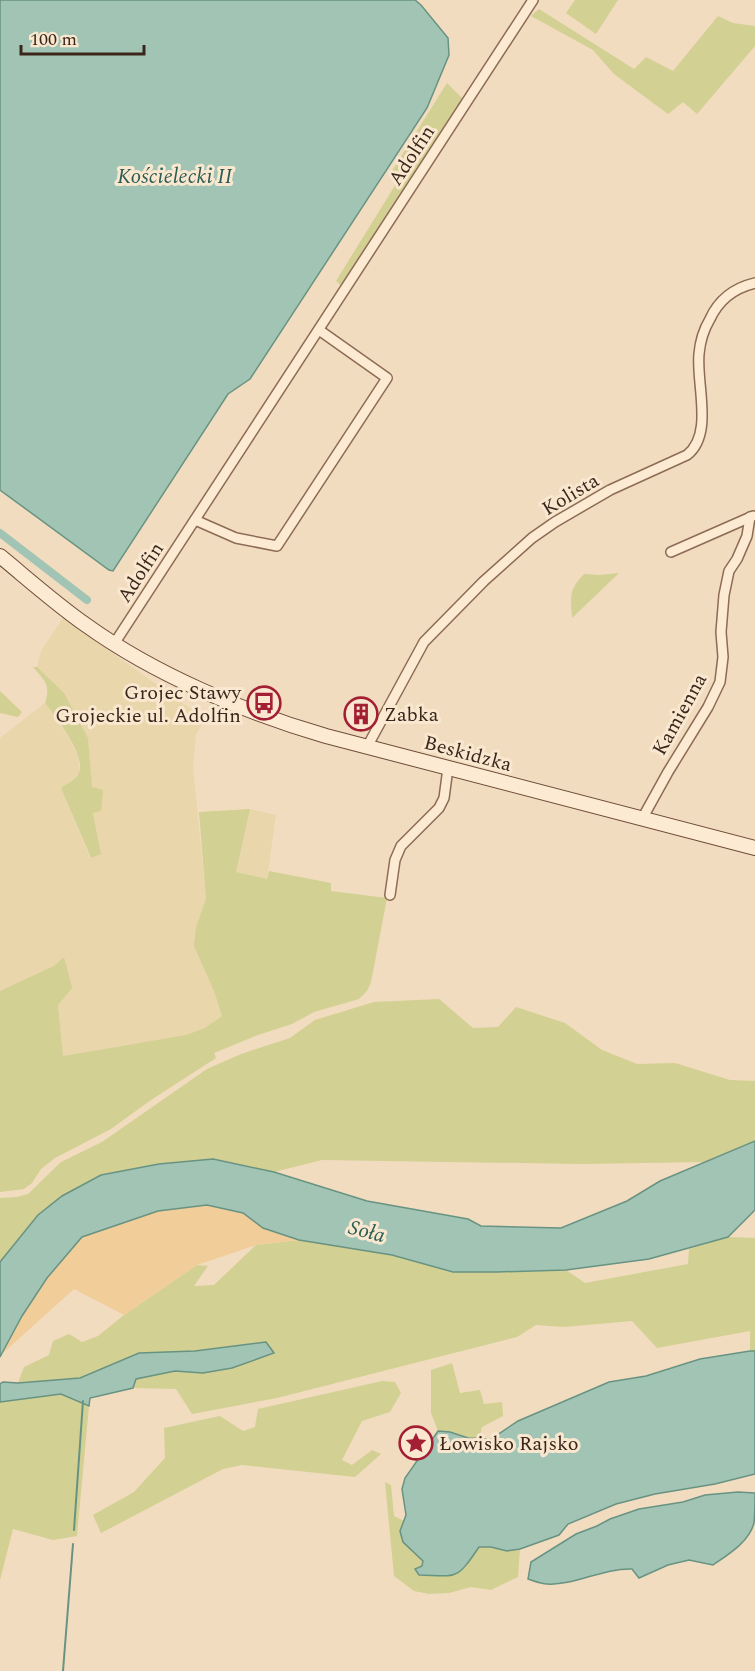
<svg xmlns="http://www.w3.org/2000/svg" width="755" height="1671" viewBox="0 0 755 1671" font-family="Spectral,serif">
<style>
.farmland{fill:#e9d6ab}
.green{fill:#d2d092}
.sand{fill:#f1cd99}
.water{fill:#a2c4b5;stroke:#689382;stroke-width:1.5}
.lines{fill:none;stroke-linecap:round;stroke-linejoin:round}
.stream{stroke:#689382;stroke-width:2}
.canal{stroke:#a2c4b5;stroke-width:8}
.street-casing{stroke:#8d6b55;stroke-width:12}
.secondary-casing{stroke:#6f4c38;stroke-width:16}
.street{stroke:#fcead3;stroke-width:9}
.secondary{stroke:#fcead3;stroke-width:14}
.labels{text-anchor:middle;stroke-width:6;stroke-linejoin:round;paint-order:stroke}
.street-label{font-size:20px;fill:#3b261b;stroke:#f9e7cf}
.poi-label{font-size:20px;fill:#3b261b;stroke:#f9e7cf;text-anchor:start}
.water-label{font-size:21px;font-style:italic;fill:#295c52;stroke:#f9e7cf}
</style>
<rect width="100%" height="100%" fill="#f2dcbf"/>
<g class="farmland">
<path d="M63,618L201,716L203,723L196,734L193,767L206,899L196,927L222,1016L205,1028L186,1035L63,1056L58,1005L71,988L64,957L55,966L0,991V738L45,703L69,738L78,756L80,772L77,776L61,788L90,858L101,854L93,812L88,738L64,693L37,667L41,651Z"/>
<path d="M250,809L276,815L267,879L236,872Z"/>
</g>
<g class="green">
<path d="M575,0H618L596,34L566,13Z"/>
<path d="M539,9L634,69L646,57L673,71L718,16L733,23L755,26V46L697,114L683,102L668,114L614,74L593,50L531,16Z"/>
<path d="M447,83L465,101L343,287L336,281L399,179L392,171Z"/>
<path d="M619,573L572,618C571,596 568,591 584,574L599,575Z"/>
<path d="M33,667H37L64,693L88,738L92,787L103,790L101,811L93,813L101,854L91,858L61,788C66,784 77,779 79,773C86,754 56,718 45,703C51,685 45,681 33,667Z"/>
<path d="M0,691L22,712L18,717L0,713Z"/>
<path d="M250,809L236,872L267,879L269,871L331,883V891L387,898L371,982L367,991L359,999L314,1012L292,1024L258,1035L214,1053L216,1058L151,1100L111,1129L55,1158L41,1169L32,1183L24,1189L0,1192V991L54,966L64,957L72,988L58,1005L63,1056L186,1035L205,1028L222,1016L214,991L194,946L196,927L206,899L199,812Z"/>
<path d="M439,999L473,1028L498,1027L516,1007L565,1023L602,1050L637,1064L675,1063L730,1080L755,1081V1141L704,1162L582,1164L322,1160L274,1172L213,1159L159,1164L101,1175L0,1262V1198L17,1197L28,1194L61,1162L102,1142L207,1069L241,1054L290,1038L315,1020L374,1002Z"/>
<path d="M728,1237L755,1238V1351H750V1331L657,1348L632,1321L564,1327L536,1325L517,1337L277,1398L192,1414L176,1389L133,1388L136,1379L176,1371L203,1373L274,1353L266,1342L195,1351L139,1353L80,1378L18,1383L24,1367L49,1355L53,1341L69,1334L82,1342L98,1336L124,1315L197,1265L208,1266L194,1286L214,1285L256,1245L299,1240L392,1255L453,1272H497L566,1270L585,1283L688,1264L689,1249Z"/>
<path d="M452,1363L460,1393L480,1390L484,1404L502,1402L503,1416L482,1427L479,1439C464,1438 452,1432 438,1431L431,1413V1370Z"/>
<path d="M382,1381L395,1382L401,1393L390,1412L362,1421L342,1460L352,1465L372,1450L381,1454L355,1477L242,1465L223,1469L101,1533L93,1515L134,1492L165,1458L164,1428L220,1416L243,1431L255,1427L258,1409Z"/>
<path d="M61,1394L89,1406L77,1536L53,1540L13,1529L0,1580V1402Z"/>
<path d="M385,1482L391,1485L394,1516L404,1521L400,1531L403,1542L423,1561L422,1566L465,1568L478,1547C493,1546 505,1551 520,1549L518,1577L491,1590L471,1587L449,1593L429,1594L414,1591L394,1576Z"/>
</g>
<path class="sand" d="M207,1205L243,1213L263,1228L299,1240L256,1245L197,1265L124,1315L74,1289L3,1353L22,1316L47,1278L82,1237L158,1211Z"/>
<g class="water">
<path d="M0,0H415L421,5L448,38L449,55L427,108L250,379L228,394L113,571L109,570L0,490Z"/>
<path d="M755,1141V1210L728,1237L649,1259L566,1270L497,1272H453L392,1255L299,1240L263,1228L243,1213L207,1205L158,1211L82,1237L47,1278L22,1316L0,1357V1262L38,1215L62,1196L101,1175L159,1164L213,1159L274,1172L367,1201L468,1219L481,1226L561,1228L627,1201L660,1181Z"/>
<path d="M266,1342L274,1353L232,1368L203,1373L175,1371L136,1379L133,1388L90,1398L89,1406L61,1394L0,1402V1384L3,1382L18,1383L80,1378L139,1353L195,1351Z"/>
<path d="M750,1351H755V1474L715,1484L655,1494L616,1504L568,1524L559,1535L520,1549L507,1551L491,1547H479C456,1581 458,1576 419,1575L415,1569L422,1566L423,1561L403,1542L400,1531L406,1515L402,1489L405,1478L438,1431L450,1432L468,1438L491,1439L518,1421L609,1382L646,1376L700,1359Z"/>
<path d="M738,1492L755,1493C755,1502 755,1514 754,1523C749,1542 729,1554 713,1565L689,1560L668,1565L639,1578L632,1569C603,1568 573,1586 547,1584C541,1584 534,1581 528,1579L531,1562L576,1534L597,1526L610,1519L639,1509L683,1502L705,1495Z"/>
</g>
<g class="lines">
<g class="stream">
<path d="M74,1530L83,1401"/>
<path d="M63,1671L73,1544"/>
</g>
<path class="canal" d="M0,533L87,600"/>
<g class="street-casing">
<g id="street">
<path d="M195,520L236,538L277,546L387,378L319,330"/>
<path d="M671,552L753,516"/>
<path d="M114,644L533,0"/>
<path d="M367,747L424,642L484,581L532,538L555,522L610,490L687,455C714,434 696,384 699,354C700,342 704,329 710,319C719,299 734,288 755,283"/>
<path d="M642,819L668,772L708,707L720,682L723,657L721,632L724,595L729,571L737,559L747,536L750,517"/>
<path d="M390,895L395,860L401,846L439,808L444,798L448,768"/>
</g>
</g>
<g class="secondary-casing">
<path id="secondary" d="M0,556C28,579 56,604 86,625C154,674 246,713 326,736L755,848"/>
</g>
<use href="#street" class="street"/>
<use href="#secondary" class="secondary"/>
</g>
<defs>
<g id="bus-ring" transform="scale(1.725)"><circle r="9.5" fill="#f9e7cf" stroke="#a31f33" stroke-width="1.5"/><path d="M-5-6H5V4H4V6H2V4H-2V6H-4V4H-5ZM-3.5-4V0h7V-4ZM-3.5 1.2v1.5H-2V1.2ZM2 1.2v1.5H3.5V1.2Z" fill="#a31f33"/></g>
<g id="building-ring" transform="scale(1.725)"><circle r="9.5" fill="#f9e7cf" stroke="#a31f33" stroke-width="1.5"/><path d="M-4-6H4V6H1V3H-1V6H-4ZM-2.5-4.3h1.7v1.8h-1.7ZM.8-4.3h1.7v1.8H.8ZM-2.5-1h1.7V.8h-1.7ZM.8-1h1.7V.8H.8Z" fill="#a31f33"/></g>
<g id="sight-ring" transform="scale(1.725)"><circle r="9.5" fill="#f9e7cf" stroke="#a31f33" stroke-width="1.5"/><path d="M0-6L1.8-2.2L6-1.7L2.9 1.2L3.7 5.4L0 3.3L-3.7 5.4L-2.9 1.2L-6-1.7L-1.8-2.2Z" fill="#a31f33"/></g>
</defs>
<g fill-rule="evenodd">
<use href="#bus-ring" x="264" y="703"/>
<use href="#building-ring" x="361" y="714"/>
<use href="#sight-ring" x="416" y="1443"/>
</g>
<g class="labels">
<g class="street-label">
<text transform="translate(411 155) rotate(-57)" y="7">Adolfin</text>
<text transform="translate(570 494) rotate(-31)" y="7">Kolista</text>
<text transform="translate(140 572) rotate(-57)" y="7">Adolfin</text>
<text transform="translate(679 714) rotate(-61)" y="7">Kamienna</text>
<text transform="translate(468 753) rotate(15)" y="7">Beskidzka</text>
</g>
<g class="poi-label">
<text x="241" y="699" text-anchor="end">Grojec Stawy<tspan x="241" dy="23">Grojeckie ul. Adolfin</tspan></text>
<text x="384" y="721">Zabka</text>
<text x="439" y="1450">Łowisko Rajsko</text>
</g>
<g class="water-label">
<text x="175" y="183">Kościelecki II</text>
<text transform="translate(367 1231) rotate(14)" y="7">Soła</text>
</g>
</g>
<path d="M21 45v9h123v-9" fill="none" stroke="#3b261b" stroke-width="3"/>
<text x="30" y="45" font-size="18" fill="#3b261b" stroke="#f9e7cf" stroke-width="4.5" paint-order="stroke">100 m</text>
</svg>
